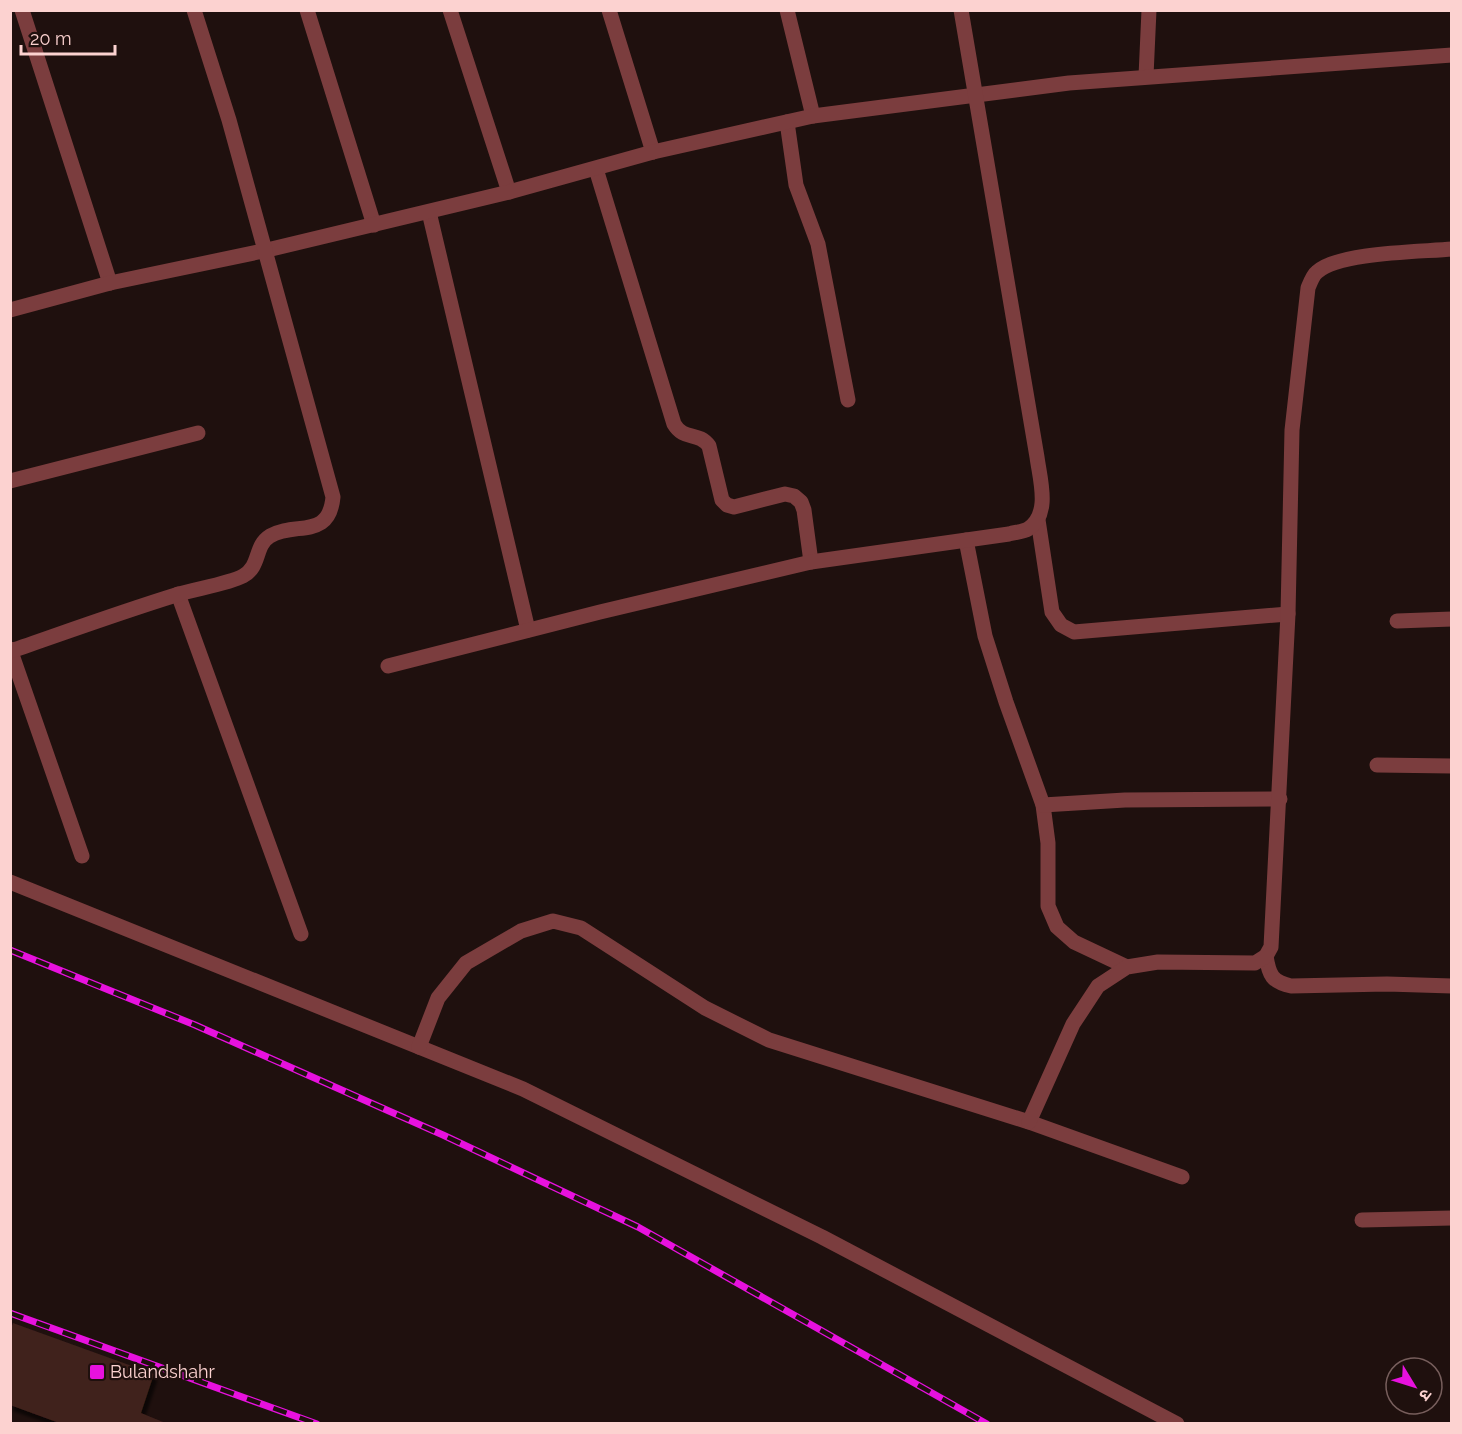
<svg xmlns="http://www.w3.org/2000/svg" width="1462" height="1434" viewBox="0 0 1462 1434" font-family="Raleway,'Noto Sans Devanagari',sans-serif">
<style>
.building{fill:#3f211c;filter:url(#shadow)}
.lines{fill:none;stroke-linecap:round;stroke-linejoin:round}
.minor{stroke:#7b3d3e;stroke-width:15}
.rail-casing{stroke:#e711de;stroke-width:7}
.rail{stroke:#1f100e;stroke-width:4.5;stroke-dasharray:14;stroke-linecap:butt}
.poi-dot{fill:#e711de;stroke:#1f100e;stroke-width:2}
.labels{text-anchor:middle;stroke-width:4.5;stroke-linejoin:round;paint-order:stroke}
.poi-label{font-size:18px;fill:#fcd2d0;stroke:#1f100e;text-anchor:start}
</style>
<defs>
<filter id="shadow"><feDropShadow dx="3.5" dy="6" stdDeviation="1.5" flood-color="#0009"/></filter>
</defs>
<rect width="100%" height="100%" fill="#1f100e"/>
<path class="building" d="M13,1323L154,1374L141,1413L168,1424H62L10,1405V1330Z"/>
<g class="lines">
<g class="minor">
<path d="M22,10L110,283"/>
<path d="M307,10L374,225"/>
<path d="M450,10L509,192"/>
<path d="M609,10L653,152"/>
<path d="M787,10L813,116"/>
<path d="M1146,76L1149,10"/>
<path d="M787,122L796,185L818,244L848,400"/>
<path d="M596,169L674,424C684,441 698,431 709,446L722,500L727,505L734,507L785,494L794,496L801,502L804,510L811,562"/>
<path d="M429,212L528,630"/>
<path d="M10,310L110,283L263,251L509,192L653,152L813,116L1069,83L1452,55"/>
<path d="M10,481L198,433"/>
<path d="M1038,520L1052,612L1061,625L1074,632L1288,614"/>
<path d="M966,540L985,636L1006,702L1043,805L1048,843V906L1057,927L1074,942L1127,967"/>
<path d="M178,594L301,934"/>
<path d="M1397,621L1452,619"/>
<path d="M10,649L82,856"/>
<path d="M11,651C66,632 121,612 176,595C194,589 228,584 243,576C261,566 254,546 270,536C296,521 329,540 333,497L229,120L194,10"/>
<path d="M388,666L600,612L811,562L1009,534C1015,532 1023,532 1028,529C1051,514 1040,480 1037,457L961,10"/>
<path d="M1377,765L1452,766"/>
<path d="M1043,805L1125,800L1280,799"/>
<path d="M10,882L523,1089L822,1237L1177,1424"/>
<path d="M1266,956C1269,975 1272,982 1291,986L1387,984L1452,986"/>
<path d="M419,1047L438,998L466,963L521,931L553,921L581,928L705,1008L769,1040L1029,1122L1182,1177"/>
<path d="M1029,1122L1073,1024L1098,986L1127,967L1158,962L1255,963L1266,956L1271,947L1288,614L1292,430L1308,288C1310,283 1313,275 1317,272C1339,252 1420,252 1452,249"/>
<path d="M1362,1220L1452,1218"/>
</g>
<g class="rail-casing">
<g id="rail">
<path d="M10,950L195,1025L443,1135L638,1227L987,1424"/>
<path d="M10,1313L317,1424"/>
</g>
</g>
<use href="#rail" class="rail"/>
</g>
<rect class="poi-dot" x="89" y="1364" width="16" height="16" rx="3"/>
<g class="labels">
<g class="poi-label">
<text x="110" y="1378">Bulandshahr</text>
</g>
</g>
<rect width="1462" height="1434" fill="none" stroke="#fcd2d0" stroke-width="24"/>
<g transform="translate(1414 1386) rotate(128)"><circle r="28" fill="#1f100e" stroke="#775e5c" stroke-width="1.5"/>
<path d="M0-4.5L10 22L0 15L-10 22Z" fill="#e711de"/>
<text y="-9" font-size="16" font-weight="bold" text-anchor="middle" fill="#fcd2d0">उ</text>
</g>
<path d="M21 45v9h94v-9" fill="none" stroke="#fcd2d0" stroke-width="3"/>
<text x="30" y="45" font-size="18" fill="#fcd2d0" stroke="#1f100e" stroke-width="4.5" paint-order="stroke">20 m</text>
</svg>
